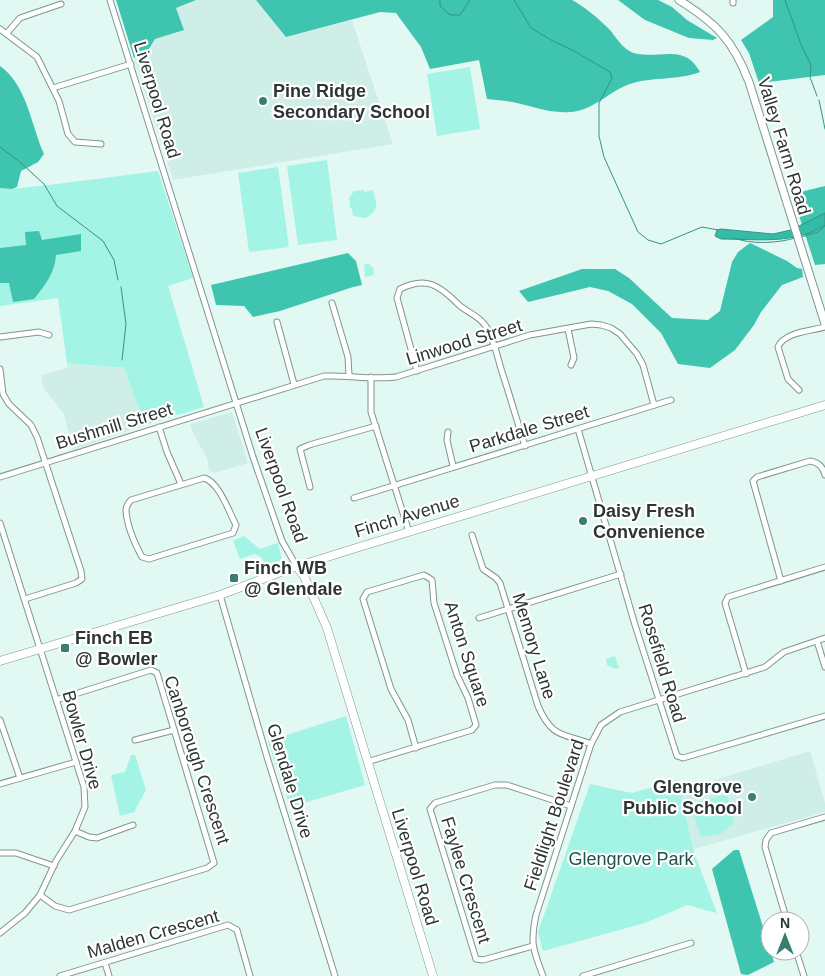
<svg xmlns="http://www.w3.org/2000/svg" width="825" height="976" viewBox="0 0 825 976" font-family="Arial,sans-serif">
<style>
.built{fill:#cfeee7}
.green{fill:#a3f4e4}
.forest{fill:#3ec4af}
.water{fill:#34bca8;stroke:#329485}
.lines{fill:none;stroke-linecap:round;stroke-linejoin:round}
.stream{stroke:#329485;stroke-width:1}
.minor-casing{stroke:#809490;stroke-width:7}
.tertiary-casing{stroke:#809490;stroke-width:9}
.secondary-casing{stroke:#809490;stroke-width:9}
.minor{stroke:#fff;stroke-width:5}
.tertiary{stroke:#fff;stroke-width:7}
.secondary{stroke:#fff;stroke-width:8}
.poi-dot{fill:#3a7e72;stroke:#fff;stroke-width:2}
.labels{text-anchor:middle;stroke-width:4.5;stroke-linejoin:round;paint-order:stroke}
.poi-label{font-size:18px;font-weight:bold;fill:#2d3634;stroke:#fff;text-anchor:start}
.street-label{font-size:18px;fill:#2d3634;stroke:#fff}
.park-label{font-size:18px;fill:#1c534a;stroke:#fff}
</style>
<rect width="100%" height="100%" fill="#e2f8f3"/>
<g class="built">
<path d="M196,0H256L287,37L352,20L393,144L173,180L134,58L147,52L155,39L184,30L176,8Z"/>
<path d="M67,363L124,368L145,425L73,450L64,414L43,387L41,375L67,368Z"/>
<path d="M232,412L248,463L214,473L209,470L207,458L194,435L190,424Z"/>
<path d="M810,751L825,803V812L694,849L679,791Z"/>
</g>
<g class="green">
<path d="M470,67L480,129L437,136L427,74Z"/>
<path d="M327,160L337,240L298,245L287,166Z"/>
<path d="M278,167L289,247L249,252L238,173Z"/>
<path d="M158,171L193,278L168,286L204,407L145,425L124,368L67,363L58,298L0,306V188L12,189L57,184Z"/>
<path d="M364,190V192L373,190C376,205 381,208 366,218L353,216L352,208H350L349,198L354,191Z"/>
<path d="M369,263L371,267H373L374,275L365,277L364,265Z"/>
<path d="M244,536L260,549L278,543L282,560L265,565L262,558L255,554L240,559L233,541Z"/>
<path d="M615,656L619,668L615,669L607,665L606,659Z"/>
<path d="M346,716L365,785L290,807L268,741Z"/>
<path d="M131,755H135L146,790L136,808L135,812L120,816L111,775L125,772Z"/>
<path d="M677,780L695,855L717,913L687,905L645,923L543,951L538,932L590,784L632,793Z"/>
<path d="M726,794L732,809L733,824L720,834L701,837L690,805Z"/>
</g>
<g class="forest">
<path d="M116,0H196L176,8L184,30L155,39L147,52L134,58Z"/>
<path d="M256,0H572C586,8 598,18 609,29C617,38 624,52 638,54C662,58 685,44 700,72C678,81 646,76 625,86C607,94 591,111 570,112C548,114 527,104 506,101C500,100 493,100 487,99L479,60L430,69L421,47L396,13L380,12L286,37Z"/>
<path d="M618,0H658L672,7L687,20L717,38L713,40L689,38L645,20Z"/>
<path d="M773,0H825V75L759,83L749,53L741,40L773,17Z"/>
<path d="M0,66C27,85 31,125 44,154L38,162L21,171L17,187L12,189L0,188Z"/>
<path d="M825,186V264L815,265L792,194Z"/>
<path d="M39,231L42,240L81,234V251L56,255C55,273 45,285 34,299L13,302L9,283H0V248L26,245L25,232Z"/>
<path d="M750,243L787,261L797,268L802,269L803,277L782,285L761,312L754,325L735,350L710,368L678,364L661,333L632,304L608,291L590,287L528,302L519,291L582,269H615L629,278L672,318L708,320L720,311L732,262L738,252Z"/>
<path d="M348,253L356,261L362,285L353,287L280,311L253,317L244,306L216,305L211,285Z"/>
<path d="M734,850H739L774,962L748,975L741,974L712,869Z"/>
</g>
<path class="water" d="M825,213V225C794,245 756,239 721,239L715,236L717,230L721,229L773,234L791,230Z"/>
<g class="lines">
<g class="stream">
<path d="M440,0V6L450,15H460L470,0"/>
<path d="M514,0L531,28L551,40L574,51L610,72L612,78L599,103V136L604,157L638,232L648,240L661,244L702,227L718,230"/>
<path d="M785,0L802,47L811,65L810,77L817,96"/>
<path d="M819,100L825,129"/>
<path d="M0,147L21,163L44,184L57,206L103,241L114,260L118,280"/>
<path d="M801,237L818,232L825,226"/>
<path d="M735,238C750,245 779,243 795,238"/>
<path d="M121,287L126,324L122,360"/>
</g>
<g class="minor-casing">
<g id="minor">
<path d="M110,0L253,457L282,541L297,567"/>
<path d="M733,3V0"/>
<path d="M0,29L37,57L59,101L68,134L75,142L101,144"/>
<path d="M7,33L20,18L61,4"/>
<path d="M53,88L131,64"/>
<path d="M332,303L348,357L349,375"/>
<path d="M277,322L294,384"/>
<path d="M568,329L574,358L571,365"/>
<path d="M0,337L39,332L49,335"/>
<path d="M0,369L3,394L9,404L31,425L37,437L81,571L82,579L76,583L25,599"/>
<path d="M417,371L397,298L400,289C426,276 439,285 458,304C466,312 478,315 485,325C494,338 497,356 502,372C510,396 517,421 525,446"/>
<path d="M371,377V412L409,532"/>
<path d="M799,390L788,379L778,347C784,332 811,331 825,327"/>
<path d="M159,427L167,452L181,484"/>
<path d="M578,429L635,625L677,756L683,758L825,716"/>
<path d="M448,432L447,440L453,466"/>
<path d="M0,477L324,376C348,375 372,380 396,377L530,335L591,324L601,325L611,328L620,334L637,354L643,365L654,405"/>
<path d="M204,478C219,482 229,512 236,525L233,533L149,559L142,557C135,544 127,526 126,511C126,506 128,503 131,500Z"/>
<path d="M310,487L300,449L309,445L376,426"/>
<path d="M354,498L671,400"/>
<path d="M0,523L84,787L85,807L75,831L56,861L40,895L25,913L0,933"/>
<path d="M472,535L483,569L496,578L500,583L538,706C552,738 562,733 591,744"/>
<path d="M781,581L753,481L757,477L810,461C819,462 823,467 825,475"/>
<path d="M220,595L267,757L335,976"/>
<path d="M479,618L621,574"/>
<path d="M817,641L825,667"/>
<path d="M746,674L725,603L728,597L825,567"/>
<path d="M0,720L20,778"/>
<path d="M135,740L174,730"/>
<path d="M367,762L472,730L476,725L468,698L457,675L434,603L432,580L424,575L367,592L363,599L391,689L408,720L416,748"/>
<path d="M0,784L76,762"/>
<path d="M75,831L89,837L97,838L133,825"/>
<path d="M0,853H16L54,866"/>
<path d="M40,895L55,906L69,910L207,868L214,863L157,673L151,670L56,700"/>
<path d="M787,921L765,847L766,840L771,833L825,817"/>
<path d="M533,946L483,960L476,959L430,809L435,803L495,785H507L571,806"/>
<path d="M796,951L804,976"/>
<path d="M105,963L109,976"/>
<path d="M60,976L228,925L237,930L250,976"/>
<path d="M543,976C533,949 530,944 536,915L591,744L601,725L620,712L765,667L784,652L825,638"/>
<path d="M583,976L691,943"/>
</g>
</g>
<g class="tertiary-casing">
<path id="tertiary" d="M679,0C716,23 733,40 749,82L825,324"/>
</g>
<g class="secondary-casing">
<g id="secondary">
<path d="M297,567L304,576L327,628L433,976"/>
<path d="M0,661L220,595L289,569L356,548L825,405"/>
</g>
</g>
<use href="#minor" class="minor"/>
<use href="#tertiary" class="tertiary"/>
<use href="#secondary" class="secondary"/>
</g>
<g class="poi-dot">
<circle cx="263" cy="101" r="5"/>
<circle cx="583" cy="521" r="5"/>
<rect x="229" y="573" width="10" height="10" rx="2.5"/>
<rect x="60" y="643" width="10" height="10" rx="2.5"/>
<circle cx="752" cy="797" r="5"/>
</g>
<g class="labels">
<g class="poi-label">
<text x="273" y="97">Pine Ridge<tspan x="273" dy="21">Secondary School</tspan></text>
<text x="593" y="517">Daisy Fresh<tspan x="593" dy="21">Convenience</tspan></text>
<text x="244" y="574">Finch WB<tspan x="244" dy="21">@ Glendale</tspan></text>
<text x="75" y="644">Finch EB<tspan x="75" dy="21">@ Bowler</tspan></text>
<text x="742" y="793" text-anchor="end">Glengrove<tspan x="742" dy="21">Public School</tspan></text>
</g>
<g class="street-label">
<text transform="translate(157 100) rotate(73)" y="6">Liverpool Road</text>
<text transform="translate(784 146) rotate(73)" y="6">Valley Farm Road</text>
<text transform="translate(464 342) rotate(-17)" y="6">Linwood Street</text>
<text transform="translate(114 426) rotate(-17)" y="6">Bushmill Street</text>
<text transform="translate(529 429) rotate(-17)" y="6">Parkdale Street</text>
<text transform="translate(281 485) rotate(70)" y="6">Liverpool Road</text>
<text transform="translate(407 516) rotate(-17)" y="6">Finch Avenue</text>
<text transform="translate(534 646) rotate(73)" y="6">Memory Lane</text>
<text transform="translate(467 654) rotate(72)" y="6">Anton Square</text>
<text transform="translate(662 663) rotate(73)" y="6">Rosefield Road</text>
<text transform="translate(82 740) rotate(74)" y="6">Bowler Drive</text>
<text transform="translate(197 760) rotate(72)" y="6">Canborough Crescent</text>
<text transform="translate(290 781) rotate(73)" y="6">Glendale Drive</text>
<text transform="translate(554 815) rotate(-72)" y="6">Fieldlight Boulevard</text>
<text transform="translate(415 867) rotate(73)" y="6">Liverpool Road</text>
<text transform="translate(466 880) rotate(73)" y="6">Faylee Crescent</text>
<text transform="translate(153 934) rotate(-16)" y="6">Malden Crescent</text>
</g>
<g class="park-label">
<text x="631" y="865">Glengrove Park</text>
</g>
</g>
<g transform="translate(785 936)"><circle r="24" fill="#ffffff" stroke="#abafae"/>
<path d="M0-4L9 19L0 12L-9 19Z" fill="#3a7e72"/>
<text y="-8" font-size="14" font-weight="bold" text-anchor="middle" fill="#2d3634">N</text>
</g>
</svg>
